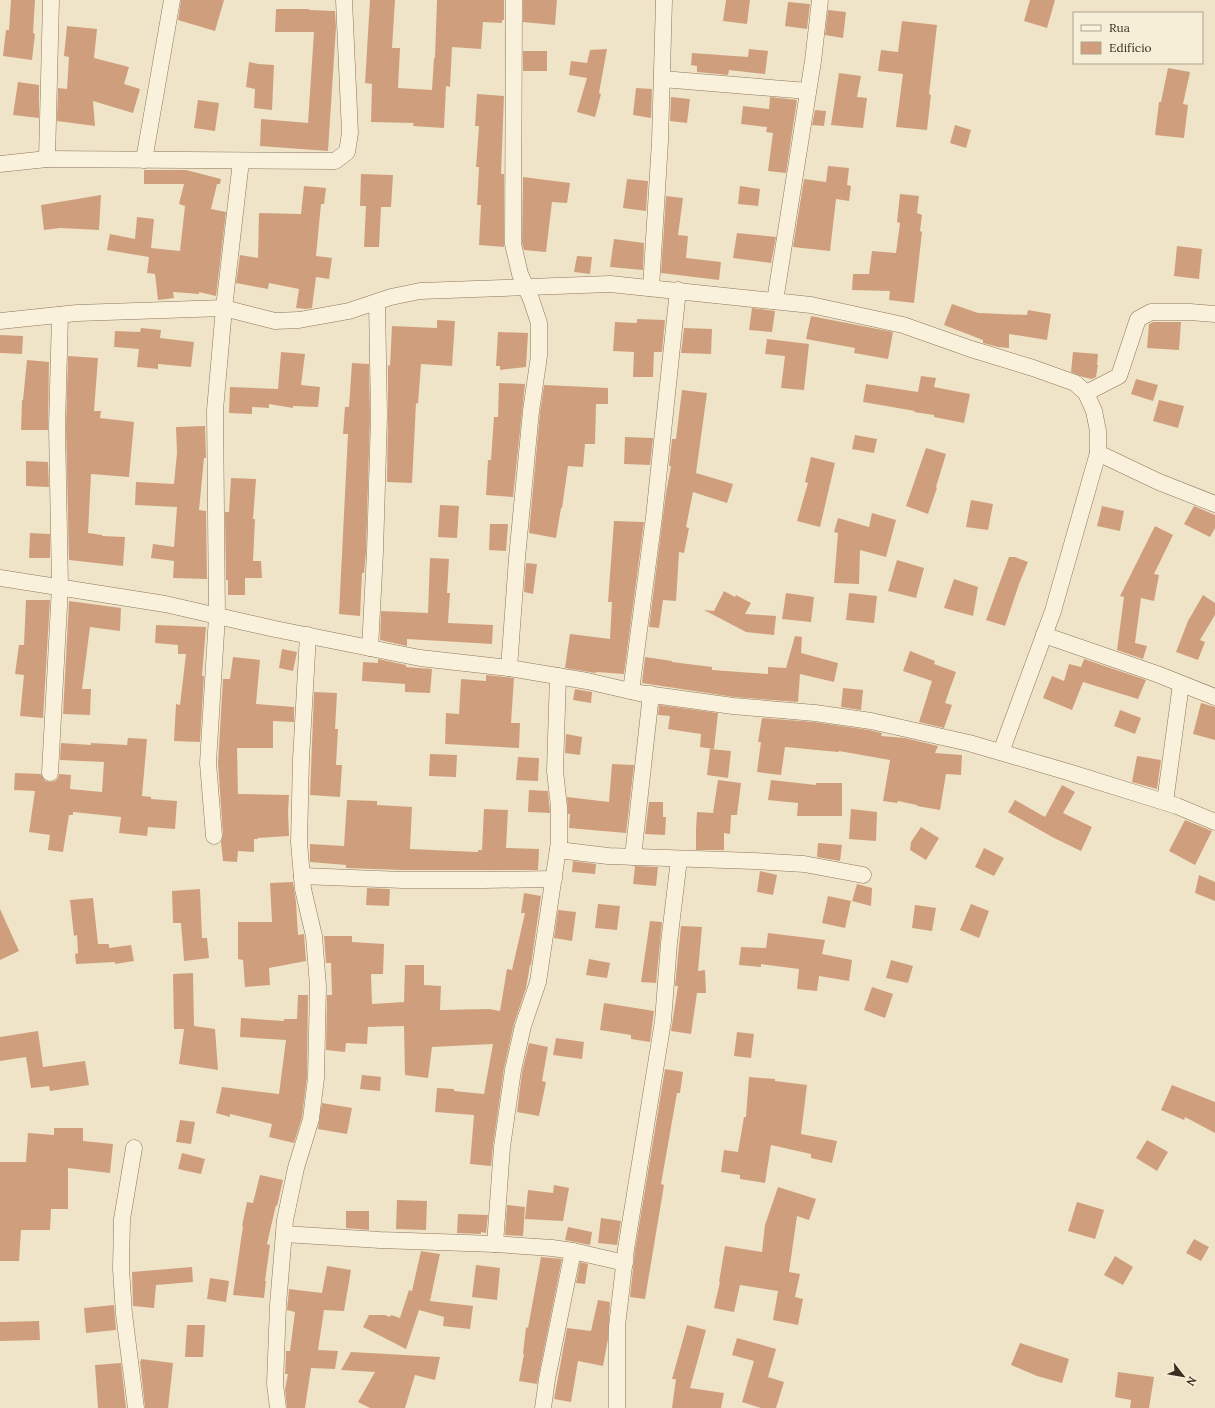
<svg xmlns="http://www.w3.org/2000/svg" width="1215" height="1408" viewBox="0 0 1215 1408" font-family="Lora,serif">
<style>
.building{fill:#cf9f7d}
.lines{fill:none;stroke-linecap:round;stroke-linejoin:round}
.street-casing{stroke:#8d765c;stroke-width:17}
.street{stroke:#faf1dc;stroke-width:16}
</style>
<rect width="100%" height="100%" fill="#f0e4c8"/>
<g class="building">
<path d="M11,0H35L33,33L35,34L32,60L3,56L6,30H9Z"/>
<path d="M181,0H224L215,31L178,20Z"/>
<path d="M370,0H395L392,48H400L398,88L432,90L434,58H435L437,0H504V20H502V23L483,22L481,49L452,47L450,87L446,86L444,128L413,126L414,123L371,122L372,84L365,83Z"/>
<path d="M523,0H557L555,25L523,22Z"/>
<path d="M726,0H750L747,24L723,21Z"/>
<path d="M1030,0H1055L1047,28L1024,21Z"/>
<path d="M788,2L810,4L807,29L785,26Z"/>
<path d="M276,9H309V10L335,11L336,27L328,151L260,146L261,119L308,123L314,32H275Z"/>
<path d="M828,10L846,12L843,38L825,35Z"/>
<path d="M902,21L937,25L929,94L931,95L927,130L896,127L903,74L878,71L881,50L898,52Z"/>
<path d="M67,26L97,29L94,58L129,67L124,84L140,89L133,113L93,101L95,126L57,121L58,88L67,89L69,57L64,56Z"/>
<path d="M607,49L599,93L601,94L595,117L577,112L587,78L569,75L571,61L587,63L590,50Z"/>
<path d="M749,49L768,51L765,74L729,70L728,75L697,72V66L691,65L692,53L748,57Z"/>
<rect x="523" y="51" width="24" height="20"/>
<path d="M249,62L258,64L274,65L272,110L254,108L255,89L246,87Z"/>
<path d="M1168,68L1190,72L1183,104L1188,105L1184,138L1155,135L1159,102H1161Z"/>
<path d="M839,73L861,76L857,97L867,98L863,128L831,125Z"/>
<path d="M18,82L39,85V118L13,115Z"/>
<path d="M636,88L652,89L651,118L633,115Z"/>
<path d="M477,94L504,96L501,174H504V247L479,245L481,205H477L479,167H476L479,126H475Z"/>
<path d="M671,97L690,99L687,123L670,121Z"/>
<path d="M770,97L797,100L786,173L768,171L773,133L766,132L767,127L741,124L743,106L769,109Z"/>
<path d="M198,100L219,103L215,131L194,128Z"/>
<path d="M815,110L826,111L824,126L812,125Z"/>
<path d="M955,125L971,130L966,148L950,143Z"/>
<path d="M828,166L849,168L847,185L851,186L849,201L836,199L830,251L793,247L804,179L826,182Z"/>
<path d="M144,170H186L221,179L220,184H217L211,209L226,212L216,296L199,292V294L173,292L174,298L158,300L155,274L147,273L149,257L107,250L110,234L135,239L137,217L154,219L151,248L180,251L185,206L179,204L184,184H144Z"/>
<path d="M361,174L393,175L391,207H381L379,247H364L366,206H360Z"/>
<path d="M523,177L570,183L567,203L552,202L546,252L524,250L522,243Z"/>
<path d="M627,179L648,181L646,211L623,208Z"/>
<path d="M304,186L326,188L324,204H321L316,256L332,258L329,279L316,277L312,308L306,309L296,308L299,289L269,283L268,289L236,283L240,255L258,258L259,213L301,214Z"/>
<path d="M740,186L760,189L758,206L738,204Z"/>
<path d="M900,194L919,196L917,213L922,215L920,231L922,232L914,303L889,300L890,291L852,290L853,274H869L872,251L896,253L900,223L897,222Z"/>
<path d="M101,195L99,230L60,228L44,230L41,205Z"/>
<path d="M666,196L683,198L678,235L688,236L686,258L721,262L719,280L661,273Z"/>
<path d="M737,233L776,237L771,263L733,258Z"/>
<path d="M614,239L644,243L643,270L610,267Z"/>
<path d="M1177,246L1202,249L1199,279L1174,276Z"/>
<path d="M577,256L592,257L590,274L574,272Z"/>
<path d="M952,304L978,313L1027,315L1028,310L1051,314L1047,340L1009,334V348L998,347L983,343V340L944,325Z"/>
<path d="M752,308L775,311L772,332L749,330Z"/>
<path d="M811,316L893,332L888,359L854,353L855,348L806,339Z"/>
<path d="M637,319L665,320L662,352H654L653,377H633L634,352L613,351L615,322L637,323Z"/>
<path d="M437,320L455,321L452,366L421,364L418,404L416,403L412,483L387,482L388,416V365L390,366L392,326L437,328Z"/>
<path d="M1153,322H1181L1179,350L1147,348L1149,324Z"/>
<path d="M141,328L161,330L160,338L194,342L191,367L158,364V369L137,367L139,349L114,347L115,331L140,332Z"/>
<path d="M684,328L712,329L711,354L681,353Z"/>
<path d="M498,332L528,333L526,367L500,370V366H496Z"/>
<path d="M0,335L23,336L22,354L0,353Z"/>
<path d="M767,339L809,344L804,390L781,388L785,356L765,354Z"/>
<path d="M281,352L305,354L301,385L320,387L318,407L293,406V408L269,404V408L252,407V414L229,413L230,387L278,389Z"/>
<path d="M1073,352L1098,354L1097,365H1098L1096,377L1092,379L1083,377L1071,372Z"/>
<path d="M68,356L98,358L94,411H101L100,418L134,422L129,477L91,474L88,533L102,535V536L125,537L123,566L69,560L66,427Z"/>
<path d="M27,360L49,362L48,430H21L22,400H23Z"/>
<path d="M352,363L369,364L370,416L366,552L364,573H362L360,616L339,614L348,434H343L345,407H349Z"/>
<path d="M921,376L936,378L934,387L970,394L964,423L934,417V415L914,412L915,411L863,402L866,384L918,392Z"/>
<path d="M1136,379L1158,385L1153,401L1131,394Z"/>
<path d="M499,383L525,384L513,497L486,495L488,460H491L494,417H498Z"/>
<path d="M544,385L608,388V404H596L595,444H585L583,467L568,466L562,508H561L556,538L529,533L540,412Z"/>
<path d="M682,390L707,393L696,473L733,484L727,503L693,492L686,527L689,528L684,553L679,552L676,601L663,600L659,628L649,627L666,493L671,466H669L672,439H676Z"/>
<path d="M1159,400L1184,406L1178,428L1153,421Z"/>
<path d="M205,426L206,458H204L199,510L206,511L207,579L173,578L174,561L151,558L153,544L174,547L177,507L135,505L136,482L174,484L177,453L176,427Z"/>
<path d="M855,435L877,439L874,453L852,449Z"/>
<path d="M625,437L653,438L650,465L624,464Z"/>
<path d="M926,448L946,454L936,487L937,488L928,514L906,506Z"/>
<path d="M811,457L835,463L820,527L797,521L808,483L805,482Z"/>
<path d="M26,461L48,462L49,487L26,486Z"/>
<path d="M231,478L256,479L253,519H255L253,561H261L262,578H245V595H228V580H226L225,512H229Z"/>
<path d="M971,500L993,504L988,530L966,527Z"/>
<path d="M440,505L459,506L457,538L438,537Z"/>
<path d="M1102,506L1124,511L1120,531L1097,526Z"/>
<path d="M1194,506L1215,515V528L1210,537L1184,524Z"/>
<path d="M872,513L896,520L886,557L860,550L859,584L834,583L838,533L834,532L838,518L869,527Z"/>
<path d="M614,521L644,522L624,674L597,672L595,673L565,668L570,634L610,639L612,602H608Z"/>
<path d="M490,524H508L506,551L489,550Z"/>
<path d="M1155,526L1173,535L1154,574L1159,575L1154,601L1141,598L1135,643L1147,646L1143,659L1117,650L1124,597L1120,596Z"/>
<path d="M30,533L50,534V558H29Z"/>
<path d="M1009,557H1015L1028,562L1019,584L1005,626L986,620Z"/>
<path d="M430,558L449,559L447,593H450L448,623L493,625L492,644L407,639V646L380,640L381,611L428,613Z"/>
<path d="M897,560L924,568L916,598L888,591Z"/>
<path d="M526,563L537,564L533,594L524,592Z"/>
<path d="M954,579L978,587L973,616L944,608Z"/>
<path d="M724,591L735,597L736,595L751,603L745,614L776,616L774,635L746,632L704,610L714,611Z"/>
<path d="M786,593L814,597L811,622L782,619Z"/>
<path d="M849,593L877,596L874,623L846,620Z"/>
<path d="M1203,595L1215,603V615L1200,640L1205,642L1198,660L1176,652L1188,621Z"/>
<path d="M26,600H50L43,718L20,716L24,675L15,674L19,645H24Z"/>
<path d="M69,601L121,608L120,631L90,627L82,689H91L90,715L63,714Z"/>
<path d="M156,625L206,627L202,676H204L200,742L174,741L176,704L180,705L186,654H178V645L155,643Z"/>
<path d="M795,636L802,637L801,653L838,663L834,682L800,674L798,702L734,697L642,683L645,657L672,661V662L712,667V670L768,674V667L786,668Z"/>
<path d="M282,649L297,652L293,671L279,668Z"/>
<path d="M910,651L935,661L934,664L956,672L945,703L952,705L944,728L919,722L932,681L903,671Z"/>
<path d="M233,657L260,660L256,704L294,707V722L273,721V748H237L238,794L289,795L288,812L289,836L258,838V839H254V852L238,851L237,862L223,861L221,842L223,835L218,763L223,679H230Z"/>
<path d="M378,659L406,665V667L432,669L430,693L405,692V684L362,681L363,662L378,663Z"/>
<path d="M1084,659L1146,680L1138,699L1083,682L1072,710L1043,698L1052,676L1064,681L1069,664L1081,667Z"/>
<path d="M486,675L514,678L511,723H520L519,748L445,744L446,713L459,714L461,679L486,681Z"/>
<path d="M843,688L863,690L861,710L841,707Z"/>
<path d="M575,689L592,692L591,703L573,700Z"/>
<path d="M314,692L337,693L335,729H338L336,765H342L340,797L310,795Z"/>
<path d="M1201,703L1215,707V740L1193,734Z"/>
<path d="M659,705L718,713L714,749L700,747L701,734L668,729L670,716L658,715Z"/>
<path d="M1120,710L1141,718L1135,734L1114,726Z"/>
<path d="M762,718L814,722L869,730L882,733L881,736L905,738L938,746L935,753L962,755L961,775L946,774L940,810L917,806V805L898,801L897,803L883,801L890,760L839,751L838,752L785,747L781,775L757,772L761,742H758Z"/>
<path d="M566,734L582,737L580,755L565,753Z"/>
<path d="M128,738L147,739L142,796L151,797V799L177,801L175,829L148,827L147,836L119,833L121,817L73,812V815H69L63,852L48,850L50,835L29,832L35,791L14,790L15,773L41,774L45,781L50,782L55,781L58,778L59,774L71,775L70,789L102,792L104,762L60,760L61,743L91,745V743L127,745Z"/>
<path d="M710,749L731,751L728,778L707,775Z"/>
<path d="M430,754L457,755L456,777L429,776Z"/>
<path d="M1137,756L1161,760L1157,789L1132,782Z"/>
<path d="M518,757L539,758L538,781L516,780Z"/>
<path d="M612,764L634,765L626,833L569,828L570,814H568L567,797L609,802Z"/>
<path d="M718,780L741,783L737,815H731L730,834L724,833V850H696V829L697,812L713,813Z"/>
<path d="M771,780L816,785V783H842V816H797L798,803L768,800Z"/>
<path d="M1062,785L1075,792L1063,813L1092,827L1081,851L1054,838L1008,812L1015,800L1045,817Z"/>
<path d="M529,790L548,791L550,813L528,812Z"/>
<path d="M347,800L377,801V805L412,807L410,849L478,852V850H482L484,809L508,810L506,848L539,849L538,870H403L346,868V865L310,862V844L344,846Z"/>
<path d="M649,802H663V817H666L665,835L645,834Z"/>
<path d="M851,809L877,812L876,841L849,839Z"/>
<path d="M1185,820L1212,831L1195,865L1169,851Z"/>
<path d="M921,827L939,838L926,860L910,850L911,842Z"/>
<path d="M818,843L842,845L840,861L817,857Z"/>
<path d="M984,848L1004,858L994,876L975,867Z"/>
<path d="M573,861L596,864L595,874L572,872Z"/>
<path d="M635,866L658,867L656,886L633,884Z"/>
<path d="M760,871L777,875L773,895L757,892Z"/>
<path d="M1199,875L1215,882V901L1195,893Z"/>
<path d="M293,882L296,902L298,935L304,934L306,961L269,968L270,985L245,987L243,960L238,959V922H272L270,883Z"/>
<path d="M857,884L872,888L871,906L852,901Z"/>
<path d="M367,888L390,889L389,906L366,905Z"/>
<path d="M200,889L202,938H207L209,958L184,961L181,923H173L172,891Z"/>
<path d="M524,893L541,896L531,965H530L526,988L514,1024L504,1068L493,1146L491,1166L470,1164L474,1115L435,1112L437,1088L454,1089V1091L484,1094L493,1044L432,1047L428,1078L405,1075L404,1026L368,1027L367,1044L346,1043L345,1052L326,1050L327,995H332L331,963H326L324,936H352V942L384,944L383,974H371L372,1004L404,1002L405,965H424V985L441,986L440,1010L489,1009L500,1011L507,969L512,970L525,913H521Z"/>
<path d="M828,896L851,901L845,928L822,923Z"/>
<path d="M93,898L98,944H109V948L131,945L134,961L115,964V962L76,964L75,954L78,953L77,935L74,936L70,900Z"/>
<path d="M598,904L620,906L617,930L595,928Z"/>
<path d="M971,904L989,911L979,938L960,930Z"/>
<path d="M915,905L936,908L932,931L912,928Z"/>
<path d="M0,909L19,951L0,960Z"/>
<path d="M558,910L576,912L572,941L554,938Z"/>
<path d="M650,921L662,922L656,983L641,982Z"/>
<path d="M681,926L702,927L698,971L705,970L706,993H697L691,1034L671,1031L678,986H675Z"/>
<path d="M768,933L825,940L822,954L852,960L849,981L819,976L817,991L797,989L799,969L761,964V967L739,965L741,947L766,948Z"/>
<path d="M589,959L610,963L607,978L586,975Z"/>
<path d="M891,960L913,966L908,983L886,978Z"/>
<path d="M193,973L194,1026L215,1029L218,1070L179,1064L184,1029H174L173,974Z"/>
<path d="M872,987L893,994L885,1018L864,1010Z"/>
<path d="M298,995H308L307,1077L302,1117L294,1143L269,1137L272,1124L230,1114V1117L216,1113L222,1087L279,1094L286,1040L240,1037L241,1018L284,1021V1019H297Z"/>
<path d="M604,1003L654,1011L650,1042L631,1039V1035L600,1030Z"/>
<path d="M38,1031L43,1067L85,1061L89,1085L50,1091L49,1086L31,1088L26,1057L0,1061V1037Z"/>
<path d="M737,1032L754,1034L751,1058L734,1056Z"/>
<path d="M556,1038L584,1042L582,1059L553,1055Z"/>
<path d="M529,1043L548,1047L542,1081L546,1082L539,1116L517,1112L522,1072Z"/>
<path d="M665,1069L683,1072L680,1093H677L661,1184L664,1185L645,1299L630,1297L635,1250Z"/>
<path d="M362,1075L381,1077L380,1091L360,1089Z"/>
<path d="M749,1077L775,1079V1081L807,1085L801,1134L837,1141L832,1163L811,1158V1154L771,1145L765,1183L740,1179V1175L721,1172L724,1150L738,1152L744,1117H746Z"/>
<path d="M1172,1085L1215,1102V1133L1185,1117L1184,1120L1161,1110Z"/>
<path d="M322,1103L352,1108L347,1134L318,1129Z"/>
<path d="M180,1120L195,1122L191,1144L176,1142Z"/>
<path d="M54,1128H83V1141L113,1144L110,1173L68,1168V1209H51L50,1230H21L19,1261H0V1162H26L28,1133L54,1135Z"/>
<path d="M1147,1140L1168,1152L1157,1171L1136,1158Z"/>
<path d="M182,1153L205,1159L201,1174L178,1169Z"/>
<path d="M260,1175L283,1180L277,1206L276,1205L267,1244L270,1245L265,1281H266L264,1298L233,1295L243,1226H242L247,1202L253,1203Z"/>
<path d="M554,1185L569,1188L563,1221L525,1219L528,1190L553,1193Z"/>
<path d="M778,1187L816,1199L809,1220L797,1216L789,1272L800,1274L795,1297L803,1299L798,1325L773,1320L778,1291L740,1285L734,1312L714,1308L720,1282H719L725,1246L762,1252L765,1225Z"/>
<path d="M397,1200L427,1201L426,1230L396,1229Z"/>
<path d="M1077,1202L1104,1210L1095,1239L1068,1231Z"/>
<path d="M507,1205L525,1207L523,1236L505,1235Z"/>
<path d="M346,1211H369V1230L346,1228Z"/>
<path d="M458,1214L488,1215L486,1233L481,1232V1234L457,1233Z"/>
<path d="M601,1218L621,1221L617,1245L598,1243Z"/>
<path d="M568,1227L592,1232L590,1245L565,1240Z"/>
<path d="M1194,1239L1209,1247L1201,1261L1186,1253Z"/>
<path d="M421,1251L440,1254L430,1301L473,1306L470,1329L443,1326L444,1317L419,1310L406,1349L363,1327L369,1315H385L390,1317L391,1315L400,1318L409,1290L412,1291Z"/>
<path d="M1115,1256L1133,1267L1123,1285L1104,1275Z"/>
<path d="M541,1257L562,1259L537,1384L519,1381L524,1354H523L526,1327L528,1328Z"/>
<path d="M580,1262L588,1264L585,1284L576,1283Z"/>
<path d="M476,1265L500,1268L497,1300L472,1297Z"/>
<path d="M327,1266L351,1270L344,1311L324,1310L318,1350L338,1351L335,1369L311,1368L305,1408H287L285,1389L288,1374H285L286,1354V1351H290L295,1312L287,1310L289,1289L322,1293Z"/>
<path d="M192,1267L193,1282L156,1285L154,1308L133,1306L132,1272Z"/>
<path d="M210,1278L229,1281L226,1302L207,1299Z"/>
<path d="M598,1300L610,1302L608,1339L603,1366L578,1361L571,1402L554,1399L567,1328L591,1331Z"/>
<path d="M114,1305L116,1330L86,1333L84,1308Z"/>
<path d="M39,1321L40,1340L0,1341V1322Z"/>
<path d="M187,1325H205L203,1357H185Z"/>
<path d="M687,1325L706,1330L690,1388L724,1393L721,1408H672L676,1379H672Z"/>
<path d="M737,1338L776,1349L768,1377L784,1382L776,1408H761L742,1402L754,1361L732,1355Z"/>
<path d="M1020,1343L1069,1359L1062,1383L1037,1376L1011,1365Z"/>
<path d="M351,1352L440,1357L435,1380L415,1375L405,1408H370L358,1402L375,1372L341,1370Z"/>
<path d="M141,1359L173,1363L168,1408H145L140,1361H141Z"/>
<path d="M121,1363L126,1408H98L95,1365Z"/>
<path d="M1118,1372L1154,1377L1149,1408H1130L1131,1400L1115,1397Z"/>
</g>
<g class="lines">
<g class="street-casing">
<g id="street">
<path d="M662,79L808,91"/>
<path d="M47,159L51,0"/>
<path d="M144,160L172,0"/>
<path d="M0,164L47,159L335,161L347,152L350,133L344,0"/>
<path d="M651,288L660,141L664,0"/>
<path d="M775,301L813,61L820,0"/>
<path d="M0,321L77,313L224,308L275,321L299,320L349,311L391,297L420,291L610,284L811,305L903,325L971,349L1033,368L1075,383L1086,393L1094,411L1098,431V453L1053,611L1001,752"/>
<path d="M1086,393L1119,376L1138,319L1151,312H1190L1215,314"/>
<path d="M1098,453L1159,482L1215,504"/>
<path d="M0,578L165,604L275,629L420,658L509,668L587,681L639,693L733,706L815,713L871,721L969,743L1068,772L1177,806L1215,822"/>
<path d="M1044,635L1157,674L1215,697"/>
<path d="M370,648L375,552L379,416L377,302"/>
<path d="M509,668L517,558L531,411L539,356V323L531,299L520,274L513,244L514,0"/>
<path d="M631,691L654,517L678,290"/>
<path d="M50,773L60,587L57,427L60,315"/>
<path d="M1165,802L1181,684"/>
<path d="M214,836L208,763L217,616L215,410L224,308L241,161"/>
<path d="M558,850L608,856L754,861L804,864L863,875"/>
<path d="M633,857L651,694"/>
<path d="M302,876L403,880H483L554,879"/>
<path d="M134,1148L122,1219L121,1269L124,1314L136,1408"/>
<path d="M284,1234L380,1240L495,1244L552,1248L573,1251L625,1263"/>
<path d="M495,1244L502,1147L513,1070L523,1026L538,982L559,842V807L555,771L558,676"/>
<path d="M278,1408L275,1384L278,1305L285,1220L296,1168L311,1119L316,1078L318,986L314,936L303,889L299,842L301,759L308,635"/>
<path d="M543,1408L547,1379L573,1251"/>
<path d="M617,1408V1326L626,1249L663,1021L669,943L679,859"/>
</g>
</g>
<use href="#street" class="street"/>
</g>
<rect x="1073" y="12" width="130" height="52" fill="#f7eed8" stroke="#ada18e"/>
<rect x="1081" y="25" width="20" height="6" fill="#faf1dc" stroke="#ada18e"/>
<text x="1109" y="32" font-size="12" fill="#3d2e20">Rua</text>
<rect x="1081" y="42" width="20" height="12" fill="#cf9f7d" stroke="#ada18e"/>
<text x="1109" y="52" font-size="12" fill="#3d2e20">Edifício</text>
<g transform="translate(1183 1376) rotate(121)" stroke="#f7eed8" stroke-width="3" paint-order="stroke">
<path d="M0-3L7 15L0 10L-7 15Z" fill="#3d2e20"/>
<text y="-6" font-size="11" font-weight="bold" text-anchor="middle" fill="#3d2e20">N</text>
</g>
</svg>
